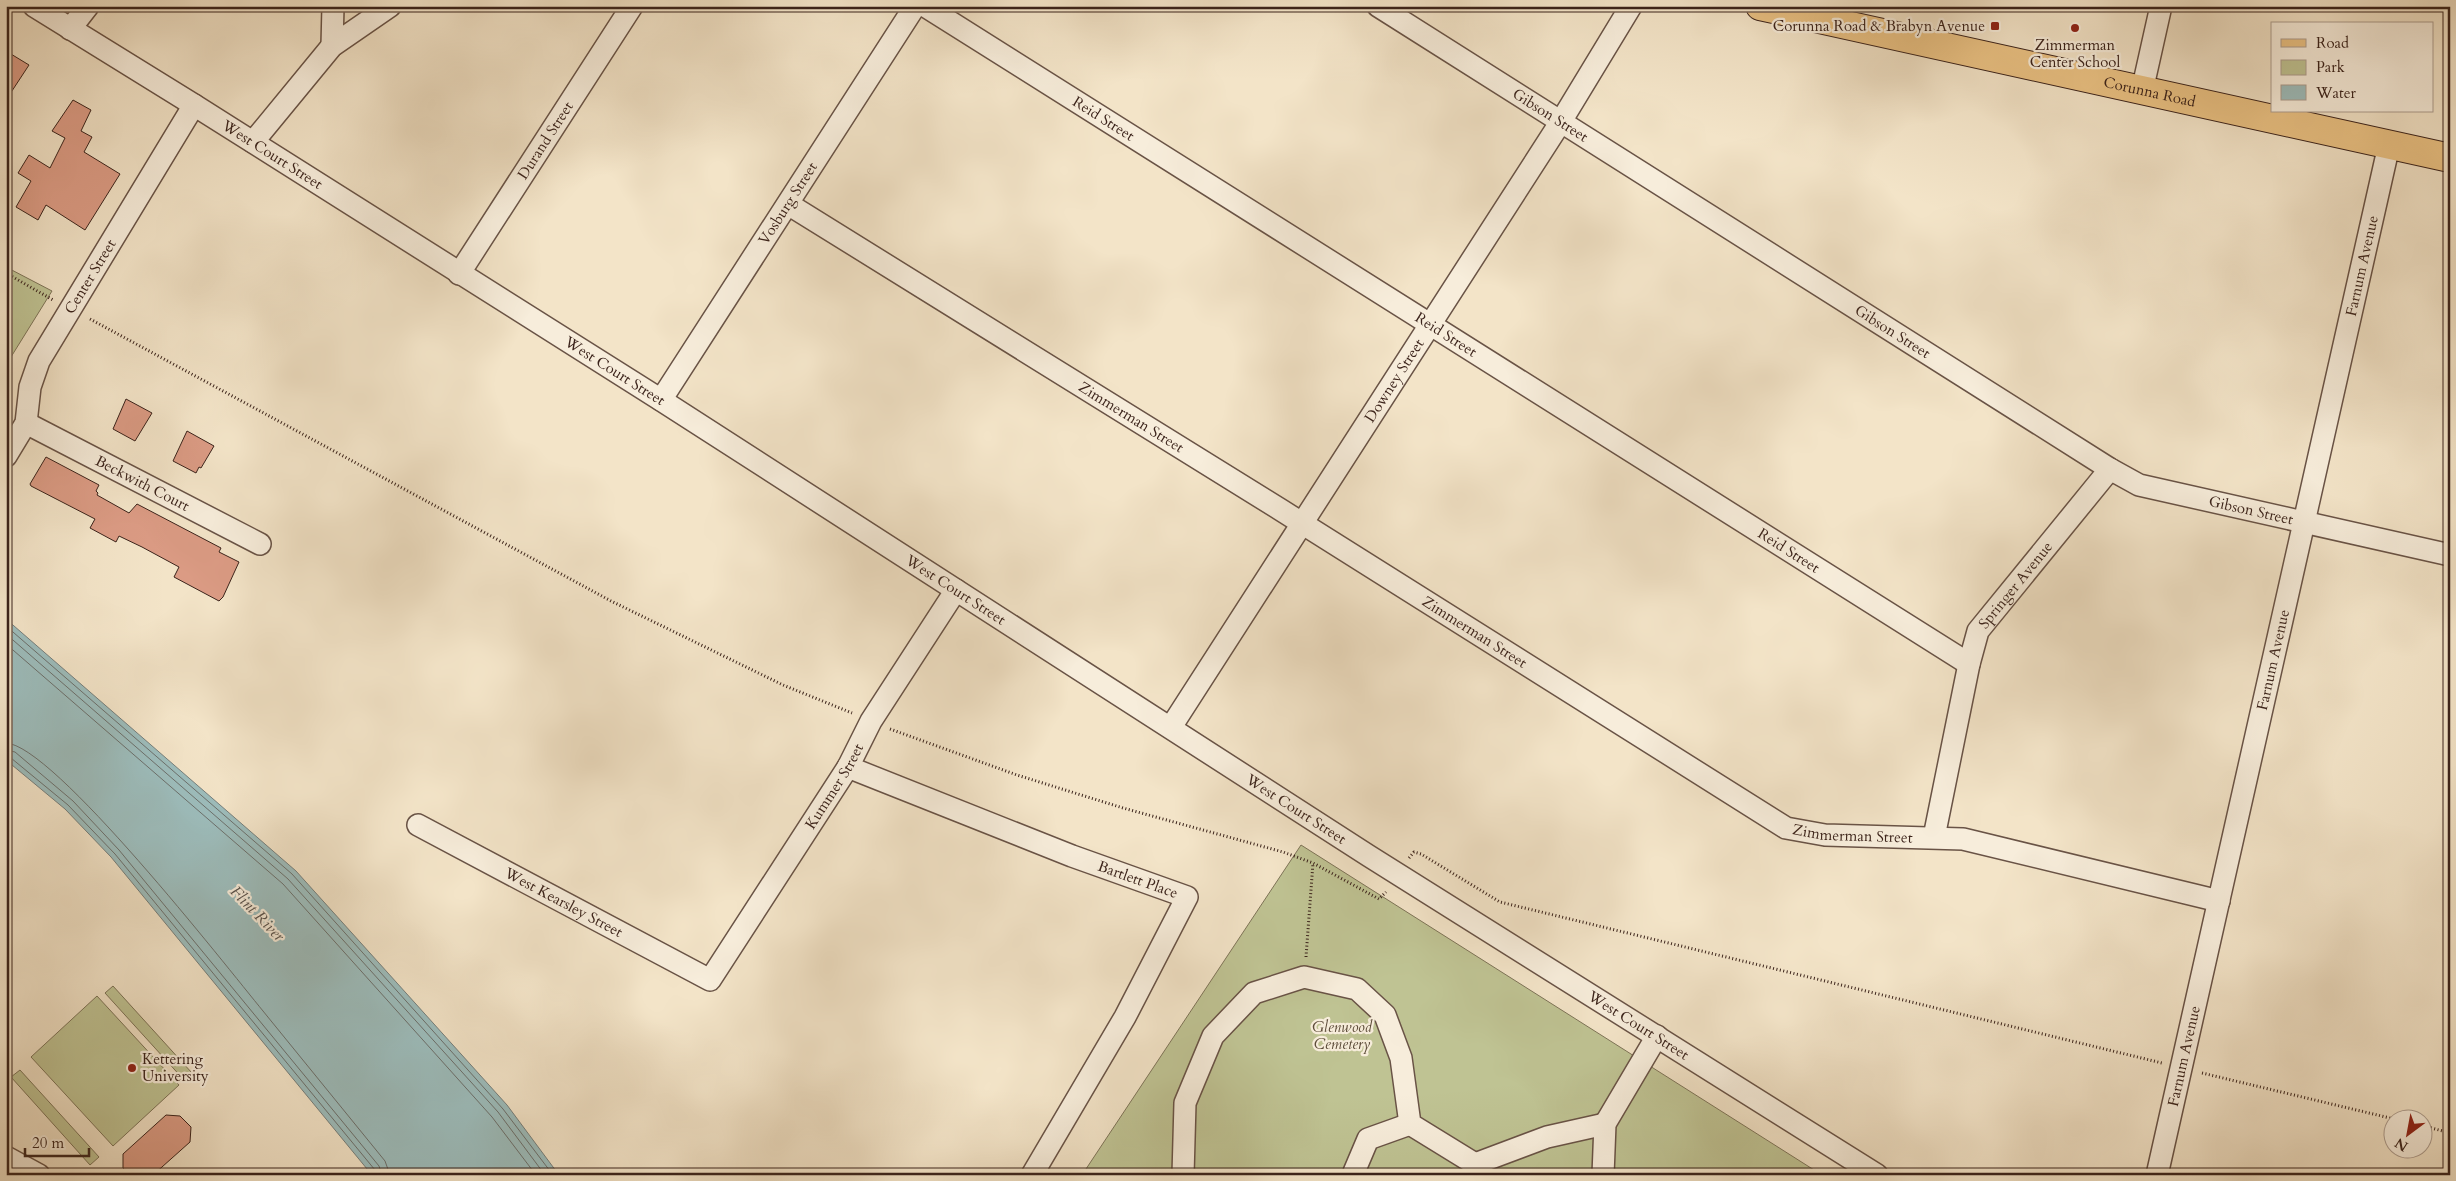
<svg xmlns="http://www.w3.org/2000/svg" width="2456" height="1181" viewBox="0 0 2456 1181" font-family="Cardo,serif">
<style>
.green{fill:#bfc393;stroke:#7d7357}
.water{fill:#9dbdbc;stroke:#767f7c}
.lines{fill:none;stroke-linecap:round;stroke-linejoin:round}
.shore{stroke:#6c706c;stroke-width:1}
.building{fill:#db9b84;stroke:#3b231b}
.minor-casing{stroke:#695346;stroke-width:24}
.major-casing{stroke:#3b231b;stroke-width:30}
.path{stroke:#3b231b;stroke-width:3;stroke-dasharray:1 2.5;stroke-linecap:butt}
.minor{stroke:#f7eddb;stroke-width:21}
.major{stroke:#eac284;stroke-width:28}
.poi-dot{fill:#8f2418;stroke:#f7eddb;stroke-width:2}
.labels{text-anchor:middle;stroke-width:4.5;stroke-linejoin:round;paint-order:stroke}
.poi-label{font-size:15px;fill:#3b231b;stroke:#f7eddb;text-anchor:end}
.street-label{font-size:15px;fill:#3b231b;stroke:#f7eddb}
.park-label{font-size:15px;font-style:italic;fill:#5c4b39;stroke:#f7eddb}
.water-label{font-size:16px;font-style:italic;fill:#58514b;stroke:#f7eddb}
</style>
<rect width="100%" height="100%" fill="#f3e4c8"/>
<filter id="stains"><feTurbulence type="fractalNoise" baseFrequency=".004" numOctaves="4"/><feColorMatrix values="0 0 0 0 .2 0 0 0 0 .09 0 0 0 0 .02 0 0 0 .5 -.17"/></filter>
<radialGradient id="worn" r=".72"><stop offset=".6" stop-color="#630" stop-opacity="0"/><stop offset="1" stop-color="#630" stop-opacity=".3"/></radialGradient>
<g class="green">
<path d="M6,267L52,291L6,365Z"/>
<path d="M1301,845L1822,1175H1082Z"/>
<path d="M113,986L192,1073L184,1080L105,993Z"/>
<path d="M97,996L179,1085L113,1146L31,1057Z"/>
<path d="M20,1070L99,1157L90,1165L11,1077Z"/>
</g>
<path class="water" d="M6,619L296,871L507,1105L559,1175H372L111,857L65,809L6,760Z"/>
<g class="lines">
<g class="shore">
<path d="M6,626L292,874L503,1109L553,1175"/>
<path d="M6,634L288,879L498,1112L545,1175"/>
<path d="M6,644L283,884L492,1117L536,1175"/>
<path d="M6,743C53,744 226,966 263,1011C304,1061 344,1111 385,1161L390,1175"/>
<path d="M6,750L15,752L73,801L119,850L379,1166L382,1175"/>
<path d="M6,757L11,758L68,805L115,854L375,1170L376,1175"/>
</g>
</g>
<g class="building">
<path d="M6,51L29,65L6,100Z"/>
<path d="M73,100L91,110L81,131L92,137L84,152L120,174L85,230L46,205L38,220L16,207L31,181L18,173L29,155L50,168L65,138L52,131Z"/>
<path d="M126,399L152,413L135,441L113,429Z"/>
<path d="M187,431L214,446L201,468L199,467L196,473L173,461Z"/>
<path d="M46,457L99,485L96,491L98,493L97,495L129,513L137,504L221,548L219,552L239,562L223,597L219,601L174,577L179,567L142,547L119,536L116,542L90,528L95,519L31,486L30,484Z"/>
<path d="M166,1115L180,1116L191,1127L190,1142L153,1175H129L123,1168V1154Z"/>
</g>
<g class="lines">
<g class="minor-casing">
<g id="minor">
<path id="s1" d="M34,6L194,105L661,400L1369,856L1877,1175"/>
<path id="s2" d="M925,6L1969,664"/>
<path id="s3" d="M1378,6L2110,469L2139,485L2450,555"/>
<path d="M70,29L88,6"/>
<path d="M332,46L333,6"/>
<path d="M2142,91L2161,6"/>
<path d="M253,142L332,46L390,6"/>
<path id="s4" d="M788,204L1281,510L1786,828L1825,835L1963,839L2219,901"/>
<path id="s5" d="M459,274L632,6"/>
<path id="s6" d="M661,400L915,6"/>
<path id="s7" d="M26,423L260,544"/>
<path id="s8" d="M6,456L26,423L30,387L39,361L194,105"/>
<path id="s9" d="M1171,727L1560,123L1631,6"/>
<path id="s10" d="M848,767L1072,856L1187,897L1125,1017L1032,1175"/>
<path id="s11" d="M418,825L710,980L848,767L871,721L956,590"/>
<path id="s12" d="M1934,837L1969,664L1978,631L2110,469"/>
<path d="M6,1157L39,1175"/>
<path d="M1475,1164L1547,1137L1605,1124"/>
<path d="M1183,1175L1185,1103L1213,1036L1254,993L1304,977L1357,989L1385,1015L1401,1058L1410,1124L1475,1164"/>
<path d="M1355,1175L1354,1172L1368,1139L1410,1124"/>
<path d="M1603,1175L1605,1124L1657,1036"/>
<path id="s13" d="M2157,1175L2389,145"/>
</g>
</g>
<g class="major-casing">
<g id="major">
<path id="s14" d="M1760,6L2450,158"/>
</g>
</g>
<g class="path">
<path d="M6,273L53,300"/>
<path d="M90,319L611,601L783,685L852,713"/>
<path d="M890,729L1017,775L1123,808L1283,852L1313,863L1379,899L1386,892"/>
<path d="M1409,858L1414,852L1421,854L1500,902L2162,1063"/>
<path d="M1306,957L1313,863"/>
<path d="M2202,1073L2394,1119"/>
<path d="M2424,1126L2450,1133"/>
</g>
<use href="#minor" class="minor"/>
<use href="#major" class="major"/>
</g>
<g class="poi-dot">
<rect x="1990" y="21" width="10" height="10" rx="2.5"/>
<circle cx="2075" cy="28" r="5"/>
<circle cx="132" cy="1068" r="5"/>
</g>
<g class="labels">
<g class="poi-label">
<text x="1985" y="31">Corunna Road &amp; Brabyn Avenue</text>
<text x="2075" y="50" text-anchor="middle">Zimmerman<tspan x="2075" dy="17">Center School</tspan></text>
<text x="142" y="1064" text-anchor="start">Kettering<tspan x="142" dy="17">University</tspan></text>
</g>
<g class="street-label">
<text dy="5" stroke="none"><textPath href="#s14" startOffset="399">Corunna Road</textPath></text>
<text dy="5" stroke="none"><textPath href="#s3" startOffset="204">Gibson Street</textPath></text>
<text dy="5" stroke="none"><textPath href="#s2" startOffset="211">Reid Street</textPath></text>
<text dy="5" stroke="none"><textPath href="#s5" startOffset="159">Durand Street</textPath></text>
<text dy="5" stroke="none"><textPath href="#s1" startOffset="281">West Court Street</textPath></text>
<text dy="5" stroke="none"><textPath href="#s6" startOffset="234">Vosburg Street</textPath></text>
<text dy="5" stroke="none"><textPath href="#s13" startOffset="932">Farnum Avenue</textPath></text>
<text dy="5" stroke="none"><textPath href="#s8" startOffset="201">Center Street</textPath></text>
<text dy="5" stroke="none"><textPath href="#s3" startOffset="609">Gibson Street</textPath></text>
<text dy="5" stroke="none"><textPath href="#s2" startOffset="616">Reid Street</textPath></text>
<text dy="5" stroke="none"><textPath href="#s1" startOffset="686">West Court Street</textPath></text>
<text dy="5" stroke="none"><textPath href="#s9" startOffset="412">Downey Street</textPath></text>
<text dy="5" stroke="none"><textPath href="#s4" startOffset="404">Zimmerman Street</textPath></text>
<text dy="5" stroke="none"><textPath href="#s7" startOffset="131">Beckwith Court</textPath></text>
<text dy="5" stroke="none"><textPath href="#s3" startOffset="1014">Gibson Street</textPath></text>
<text dy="5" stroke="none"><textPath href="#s2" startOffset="1021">Reid Street</textPath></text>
<text dy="5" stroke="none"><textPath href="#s12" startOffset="270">Springer Avenue</textPath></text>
<text dy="5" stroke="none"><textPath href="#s1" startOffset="1091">West Court Street</textPath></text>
<text dy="5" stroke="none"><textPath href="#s4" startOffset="809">Zimmerman Street</textPath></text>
<text dy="5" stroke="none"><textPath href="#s13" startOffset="528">Farnum Avenue</textPath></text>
<text dy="5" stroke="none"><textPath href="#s11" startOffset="561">Kummer Street</textPath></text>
<text dy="5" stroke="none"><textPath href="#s1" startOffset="1496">West Court Street</textPath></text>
<text dy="5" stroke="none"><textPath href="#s4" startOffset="1244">Zimmerman Street</textPath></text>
<text dy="5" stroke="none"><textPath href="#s10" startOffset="311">Bartlett Place</textPath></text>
<text dy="5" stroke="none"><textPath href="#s11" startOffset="165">West Kearsley Street</textPath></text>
<text dy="5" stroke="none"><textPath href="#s1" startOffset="1901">West Court Street</textPath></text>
<text dy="5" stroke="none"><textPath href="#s13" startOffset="122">Farnum Avenue</textPath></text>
</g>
<g class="park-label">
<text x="1342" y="1032">Glenwood<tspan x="1342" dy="17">Cemetery</tspan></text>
</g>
<g class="water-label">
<text transform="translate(258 913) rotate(46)" y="6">Flint River</text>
</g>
</g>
<rect width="2456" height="1181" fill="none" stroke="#f3e4c8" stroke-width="25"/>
<rect x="8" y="8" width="2441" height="1166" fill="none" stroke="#3b231b" stroke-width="2.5"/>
<rect x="12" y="12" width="2431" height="1156" fill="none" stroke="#3b231b"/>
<rect x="2271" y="22" width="162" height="90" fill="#f7eddb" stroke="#ac9c8e"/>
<rect x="2281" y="39" width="25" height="8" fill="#eac284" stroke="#ac9c8e"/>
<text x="2316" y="48" font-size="15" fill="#3b231b">Road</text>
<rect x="2281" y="60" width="25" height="15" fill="#bfc393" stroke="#ac9c8e"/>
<text x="2316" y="72" font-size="15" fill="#3b231b">Park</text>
<rect x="2281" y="85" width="25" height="15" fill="#9dbdbc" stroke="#ac9c8e"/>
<text x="2316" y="98" font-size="15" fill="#3b231b">Water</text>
<g transform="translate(2408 1134) rotate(212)"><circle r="24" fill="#f7eddb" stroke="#ac9c8e"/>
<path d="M0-4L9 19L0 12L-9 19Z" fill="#8f2418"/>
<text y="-8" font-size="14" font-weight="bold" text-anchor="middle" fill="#3b231b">N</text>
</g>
<path d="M25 1148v8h64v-8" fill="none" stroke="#3b231b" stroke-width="2.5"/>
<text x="32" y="1148" font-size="15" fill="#3b231b" stroke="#f7eddb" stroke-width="4" paint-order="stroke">20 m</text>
<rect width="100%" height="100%" filter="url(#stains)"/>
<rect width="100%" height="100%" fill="url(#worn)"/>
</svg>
